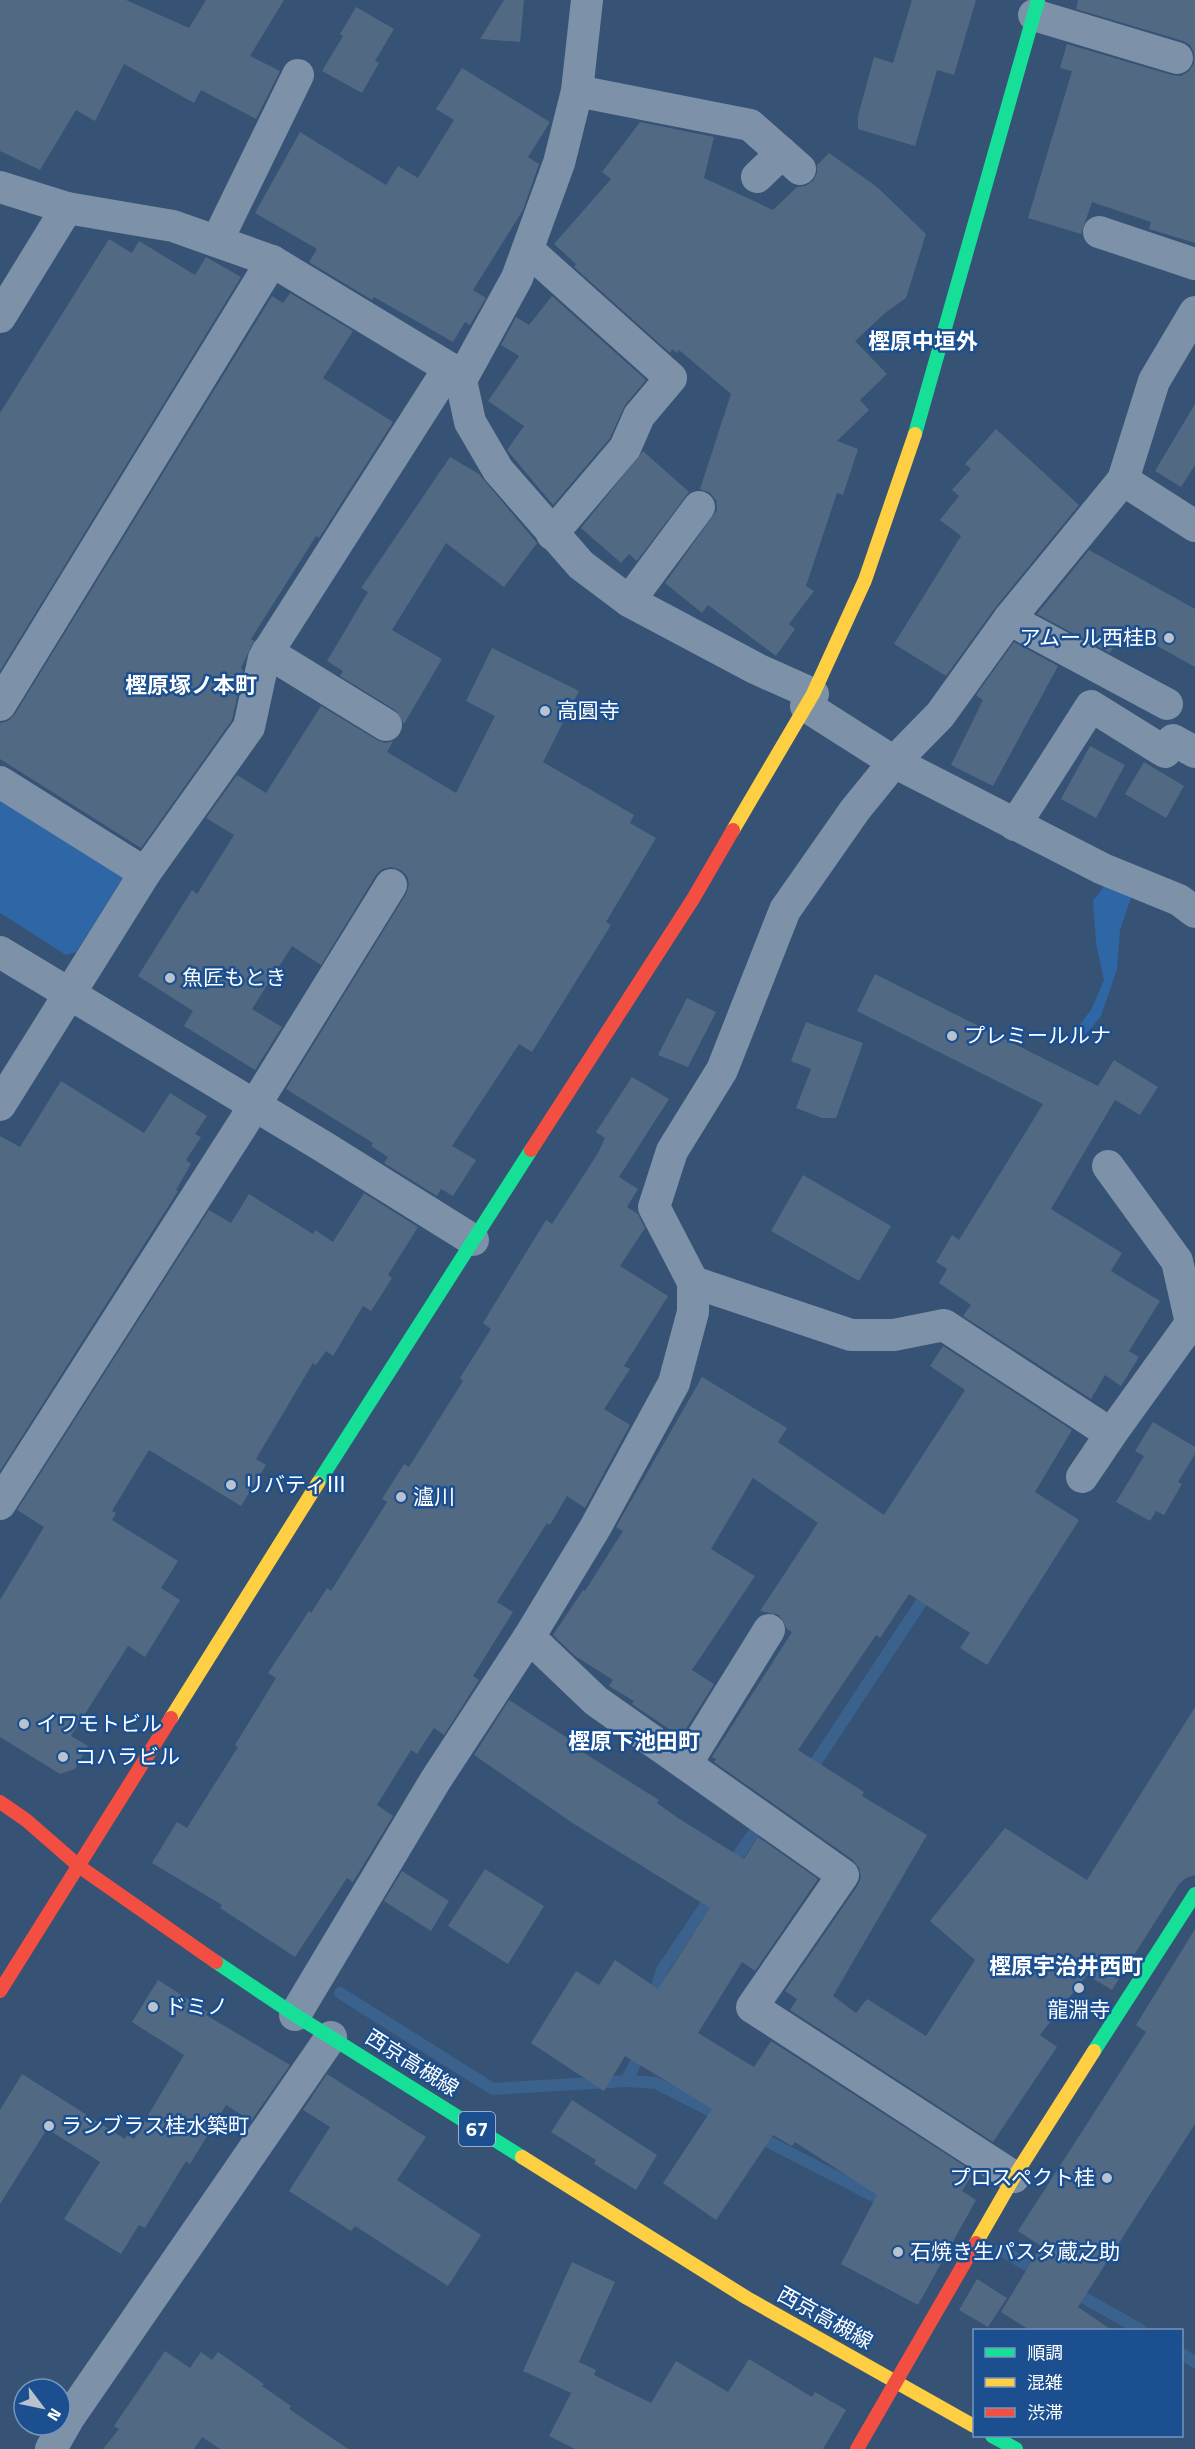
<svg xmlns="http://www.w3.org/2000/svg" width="1195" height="2449" viewBox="0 0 1195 2449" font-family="'Titillium Web','Noto Sans JP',sans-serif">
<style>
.green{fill:#2f66a5}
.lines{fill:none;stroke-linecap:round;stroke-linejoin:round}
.stream{stroke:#3b618d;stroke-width:12}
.building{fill:#526984}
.street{stroke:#7d92a8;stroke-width:32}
.fast{stroke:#16e098;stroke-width:14}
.slow{stroke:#ffcf43;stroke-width:14}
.jam{stroke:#f24e42;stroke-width:14}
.poi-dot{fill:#b9c2ce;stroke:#1b4f8f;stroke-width:2}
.labels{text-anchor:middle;stroke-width:5;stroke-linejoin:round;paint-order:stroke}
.shield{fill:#1b4f8f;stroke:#bbcadd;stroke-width:1.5}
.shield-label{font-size:20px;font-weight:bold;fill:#fff}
.poi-label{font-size:21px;fill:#fff;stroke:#1b4f8f;text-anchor:start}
.street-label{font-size:21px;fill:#fff;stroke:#1b4f8f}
.neighbourhood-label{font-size:22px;font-weight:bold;fill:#fff;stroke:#1b4f8f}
</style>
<rect width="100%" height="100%" fill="#365274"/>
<g class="green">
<path d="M0,782L130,867L76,952L66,955L0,913Z"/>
<path d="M1107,882L1132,895L1120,930L1117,969L1101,1016L1081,1040H1068L1091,1010L1104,980L1096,943L1093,901Z"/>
</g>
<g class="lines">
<g class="stream">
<path d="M808,1774L930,1589"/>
<path d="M729,1869L752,1835"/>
<path d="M340,1993L493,2089L626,2081L656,2083L724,2118"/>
<path d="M660,2003L656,1990L662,1970L713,1894"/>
<path d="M626,2081L643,2049"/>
<path d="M755,2135L889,2204"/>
<path d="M1001,2250L1041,2273"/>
<path d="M1072,2291L1141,2330"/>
<path d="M1182,2354L1195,2362"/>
</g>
</g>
<g class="building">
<path d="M0,0H126L189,28L206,0H284L250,56L280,71L256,119L201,90L194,103L124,64L95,121L76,110L40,170L0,151Z"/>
<path d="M504,0H524L520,42L480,39Z"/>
<path d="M912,0H976L954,75L937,70L915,146L858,129V116L874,57L893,63Z"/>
<path d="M1078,0H1195V243L1149,229L1151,222L1092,202L1081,234L1028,218L1072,71L1060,68L1067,44L1172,75L1181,76L1189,71L1194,63V53L1190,45L1183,41L1076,9Z"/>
<path d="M356,7L394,29L375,61L379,63L362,93L322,71L343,36L340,34Z"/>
<path d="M462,68L550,122L528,157L539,164L523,210L473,290L486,298L470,325L465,322L453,342L374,297L372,300L309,262L317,249L255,213L300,132L386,185L398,166L418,178L454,120L436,109Z"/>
<path d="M640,122L714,137L704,178L773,210L797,187L805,186L813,181L817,173V165L829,153L877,187L926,234L906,298L885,313L855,341L887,374L860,400L869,410L837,441L858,449L843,495L837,493L806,586L814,591L789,624L795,629L776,656L708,605L702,613L665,583L717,510L716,500L710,493L700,489L731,394L679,350L677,353L672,349L670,353L574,267L576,264L554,244L611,179L602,172Z"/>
<path d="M109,239L132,253L139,241L195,275L206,257L241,277L0,671V413Z"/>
<path d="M290,293L353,331L323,378L393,422L319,538L316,536L251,639L254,641L241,668L243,670L232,720L141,848L0,759V723L8,721L15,714L272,296L283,303Z"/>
<path d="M552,296L646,380L625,405L610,438L553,505L507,450L524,426L488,401L519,356L501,345L516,317L529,325Z"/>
<path d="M1195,404V465L1181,487L1155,471Z"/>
<path d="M996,429L1079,505L995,608L946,676L894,644L961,536L940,520L959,496L952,490L971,469L965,464Z"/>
<path d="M643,451L689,492L637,561L629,554L621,563L581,528Z"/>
<path d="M450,457L479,474L537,543L504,587L446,543L392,630L442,659L404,724L395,710L340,676L343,671L327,661L368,592L361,588Z"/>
<path d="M1089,550L1195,609V667L1125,628L1110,653L1037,614Z"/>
<path d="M1014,642L1058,666L993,786L951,765L983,700L976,695Z"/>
<path d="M492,648L579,691L543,762L634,815L630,823L656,838L606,922L611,925L532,1052L519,1044L452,1146L476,1160L453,1196L441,1189L437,1196L384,1163L388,1157L371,1146L373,1143L286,1089L406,894L409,885L407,876L401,870L391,867L382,869L376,875L321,965L292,946L252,1009L282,1027L255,1070L184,1026L193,1011L138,976L192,890L197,894L234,835L206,818L237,775L266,793L321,706L377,740L385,743L393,741L387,752L456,793L495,716L466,701Z"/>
<path d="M1090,746L1125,765L1096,818L1061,799Z"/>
<path d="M1144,762L1184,786L1166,818L1125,794Z"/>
<path d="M875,974L1098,1086L1114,1060L1158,1087L1140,1115L1115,1100L1051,1209L1122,1253L1111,1271L1160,1301L1129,1351L1139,1357L1121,1386L1105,1375L1091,1399L963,1316L971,1305L939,1283L947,1269L936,1262L952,1235L959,1240L1043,1104L857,1011Z"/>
<path d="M687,998L716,1012L688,1067L658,1055Z"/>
<path d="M806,1022L863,1043L836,1118H822L796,1108L811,1069L791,1061Z"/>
<path d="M632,1077L669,1099L619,1177L638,1189L627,1207L638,1214L645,1228L620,1266L668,1296L624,1366L630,1369L604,1409L630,1425L585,1508L567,1496L550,1525L547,1523L497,1602L513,1612L473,1676L479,1680L444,1735L434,1728L417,1754L411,1750L377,1805L393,1816L353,1882L347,1878L295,1957L220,1908L222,1905L152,1863L177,1822L187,1828L238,1747L235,1745L276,1678L268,1673L309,1611L311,1613L327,1588L331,1591L387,1502L382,1499L404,1464L409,1467L463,1381L460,1378L491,1329L483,1323L546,1220L552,1224L598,1153L605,1138L596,1132Z"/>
<path d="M61,1081L144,1133L170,1093L207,1116L195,1134L201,1137L186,1160L191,1164L176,1190L178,1191L0,1471V1136L20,1147Z"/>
<path d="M803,1175L891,1226L859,1281L771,1231Z"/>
<path d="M364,1193L418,1227L388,1275L392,1278L371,1311L363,1306L333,1356L326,1351L316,1365L313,1363L256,1459L266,1465L241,1506L149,1450L112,1511L116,1513L112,1520L178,1561L161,1588L180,1600L145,1657L128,1646L71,1736L88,1746L75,1769L60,1774L0,1737V1600L44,1527L17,1510L209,1210L231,1223L249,1194L313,1234L315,1230L333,1242Z"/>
<path d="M943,1346L1072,1430L1035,1492L1079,1520L987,1665L960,1648L970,1633L909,1594L880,1638L876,1635L798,1750L864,1792L862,1796L927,1835L833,1996L856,2013L867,1999L926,2036L975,1960L930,1921L1005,1828L1087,1880L1195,1707V1875L1186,1878L1179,1884L1112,1990L1087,1975L1040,2035L1057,2047L993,2142L790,2010L797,1999L785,1991L858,1885L861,1877L859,1868L853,1860L714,1762L716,1759L712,1757L792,1632L787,1629L779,1615L760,1611L818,1523L753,1478L711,1549L755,1576L692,1670L714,1684L681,1737L632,1704L634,1701L609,1686L613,1680L575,1656L553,1635L583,1590L585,1591L623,1531L616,1527L702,1377L787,1428L778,1442L884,1515L965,1390L930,1366Z"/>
<path d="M1153,1422L1195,1447V1454L1178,1482L1182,1484L1164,1515L1156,1511L1150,1521L1116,1502L1144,1456L1135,1451Z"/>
<path d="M509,1700L586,1750L584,1753L659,1800L657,1803L678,1818L744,1859L758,1837L818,1879L755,1971L742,1962L698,2033L754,2067L771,2041L974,2172L962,2191L976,2200L918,2305L841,2264L877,2195L795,2142L792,2146L773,2135L716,2220L663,2183L712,2109L625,2056L604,2091L531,2043L576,1971L599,1985L615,1960L658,1989L710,1908L574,1824L474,1755Z"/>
<path d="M485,1869L544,1906L508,1964L448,1926Z"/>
<path d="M402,1871L449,1901L431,1931L384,1901Z"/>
<path d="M1195,1929V2124L1078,2307L1113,2331H1031L1001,2312L1041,2246L1018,2231L1146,2032L1136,2025Z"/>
<path d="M158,1980L208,2012L206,2015L290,2065L251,2121L226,2105L190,2164L186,2161L145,2228L139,2225L121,2254L64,2219L100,2162L47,2129L0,2204V2110L22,2074L125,2139L127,2135L134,2139L184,2055L132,2022Z"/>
<path d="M327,2074L426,2137L397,2180L481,2235L448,2286L355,2226L351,2231L289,2191L330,2127L303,2110Z"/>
<path d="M572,2100L657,2155L636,2190L594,2164L596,2160L551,2132Z"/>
<path d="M572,2262L615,2282L579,2362L596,2370L594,2375L651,2403L676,2361L728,2392L749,2359L812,2397L815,2392L846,2410L823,2449H575L549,2436L571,2393L523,2371Z"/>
<path d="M977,2279L1007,2298L988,2327L959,2310Z"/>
<path d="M165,2351L190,2368L201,2352L212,2360L218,2352L264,2384L262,2386L291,2406L289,2409L348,2449H220L202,2437L194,2449H103L119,2429L114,2426Z"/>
</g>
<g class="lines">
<g class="street">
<path d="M587,0L577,91L559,163L517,278L461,380L470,422L498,470L581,565L629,601L757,669L813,694"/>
<path d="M1034,15L1177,58"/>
<path d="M577,91L750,125L800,169"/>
<path d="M757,177L782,153"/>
<path d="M0,187L67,208L173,226L272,261L449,368L461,380"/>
<path d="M1099,232L1195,264"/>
<path d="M217,241L298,75"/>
<path d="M528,250L671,378L639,416L625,448L552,534"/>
<path d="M0,317L67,208"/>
<path d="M1123,480L1195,526"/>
<path d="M629,601L699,507"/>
<path d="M1009,619L1167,704"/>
<path d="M267,652L386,725"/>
<path d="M0,705L272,261"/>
<path d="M806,706L894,762L1103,869L1179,900L1195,912"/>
<path d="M0,782L145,873"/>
<path d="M1015,825L1091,706L1165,752L1173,740L1195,752"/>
<path d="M0,952L324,1147L473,1240"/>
<path d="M0,1105L145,873L249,727L264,658L449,368"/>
<path d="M693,1282L851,1335H894L944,1325L1111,1434L1191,1323L1177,1261L1108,1166"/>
<path d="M1082,1477L1111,1434"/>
<path d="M0,1504L255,1105L391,885"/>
<path d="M529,1637L596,1701L843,1875L752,2007L1014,2177"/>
<path d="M686,1764L769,1630"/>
<path d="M295,2015L435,1781L529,1637L595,1528L674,1383L693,1312V1282L654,1207L672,1151L722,1070L785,910L855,810L894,762L940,715L1009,619L1123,480L1154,381L1195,312"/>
<path d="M51,2449L68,2419L331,2037"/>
</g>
<g class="fast">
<path d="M915,434L1038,0"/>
<path d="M318,1483L531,1150"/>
<path d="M216,1962L295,2015L522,2157"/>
<path d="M1094,2051L1195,1894"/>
<path d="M992,2436L1016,2449"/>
</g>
<g class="slow">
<path d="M733,830L813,694L865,580L915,434"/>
<path d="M171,1718L318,1483"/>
<path d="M522,2157L747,2298L974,2426"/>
<path d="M976,2243L1014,2177L1094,2051"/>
</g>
<g class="jam">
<path d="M531,1150L693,899L733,830"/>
<path d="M0,1802L26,1820L80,1867L216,1962"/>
<path d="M0,1991L171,1718"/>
<path d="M857,2449L976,2243"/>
</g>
</g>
<g class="poi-dot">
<circle cx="1169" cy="638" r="6"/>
<circle cx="545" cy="711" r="6"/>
<circle cx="170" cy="978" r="6"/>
<circle cx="952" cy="1036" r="6"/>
<circle cx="231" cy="1485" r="6"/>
<circle cx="401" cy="1497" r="6"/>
<circle cx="24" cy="1724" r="6"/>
<circle cx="63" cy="1757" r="6"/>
<circle cx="1079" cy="1988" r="6"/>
<circle cx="153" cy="2007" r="6"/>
<circle cx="49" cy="2126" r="6"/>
<circle cx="1107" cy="2178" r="6"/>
<circle cx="898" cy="2252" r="6"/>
</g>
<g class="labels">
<rect class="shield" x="459" y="2112" width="36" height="34" rx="4.5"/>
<g class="shield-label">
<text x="477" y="2136">67</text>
</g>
<g class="poi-label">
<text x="1157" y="645" text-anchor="end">アムール西桂B</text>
<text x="557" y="718">高圓寺</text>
<text x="182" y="985">魚匠もとき</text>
<text x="964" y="1043">プレミールルナ</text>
<text x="243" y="1492">リバティⅢ</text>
<text x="413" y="1504">瀘川</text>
<text x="36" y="1731">イワモトビル</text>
<text x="75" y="1764">コハラビル</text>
<text x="165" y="2014">ドミノ</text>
<text x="1079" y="2017" text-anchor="middle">龍淵寺</text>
<text x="61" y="2133">ランブラス桂水築町</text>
<text x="1095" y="2185" text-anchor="end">プロスペクト桂</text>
<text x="910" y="2259">石焼き生パスタ蔵之助</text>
</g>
<g class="street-label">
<text transform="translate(412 2063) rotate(32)" y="7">西京高槻線</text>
<text transform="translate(825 2318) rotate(29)" y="7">西京高槻線</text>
</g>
<g class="neighbourhood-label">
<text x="923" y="349">樫原中垣外</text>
<text x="191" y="693">樫原塚ノ本町</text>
<text x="634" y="1749">樫原下池田町</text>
<text x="1066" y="1974">樫原宇治井西町</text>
</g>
</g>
<rect x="973" y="2329" width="210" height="108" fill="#1b4f8f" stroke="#7695bc" stroke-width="1.5"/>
<rect x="985" y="2348" width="30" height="9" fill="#16e098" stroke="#7695bc" stroke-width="1.5"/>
<text x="1027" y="2359" font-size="18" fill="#ffffff">順調</text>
<rect x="985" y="2378" width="30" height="9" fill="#ffcf43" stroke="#7695bc" stroke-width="1.5"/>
<text x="1027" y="2389" font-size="18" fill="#ffffff">混雑</text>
<rect x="985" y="2408" width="30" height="9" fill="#f24e42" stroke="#7695bc" stroke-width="1.5"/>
<text x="1027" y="2419" font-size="18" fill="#ffffff">渋滞</text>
<g transform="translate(42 2407) rotate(122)"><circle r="28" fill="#1b4f8f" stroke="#7695bc" stroke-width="1.5"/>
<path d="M0-4.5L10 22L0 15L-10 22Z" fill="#b9c2ce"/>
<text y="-9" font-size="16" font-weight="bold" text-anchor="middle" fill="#ffffff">N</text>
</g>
</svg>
